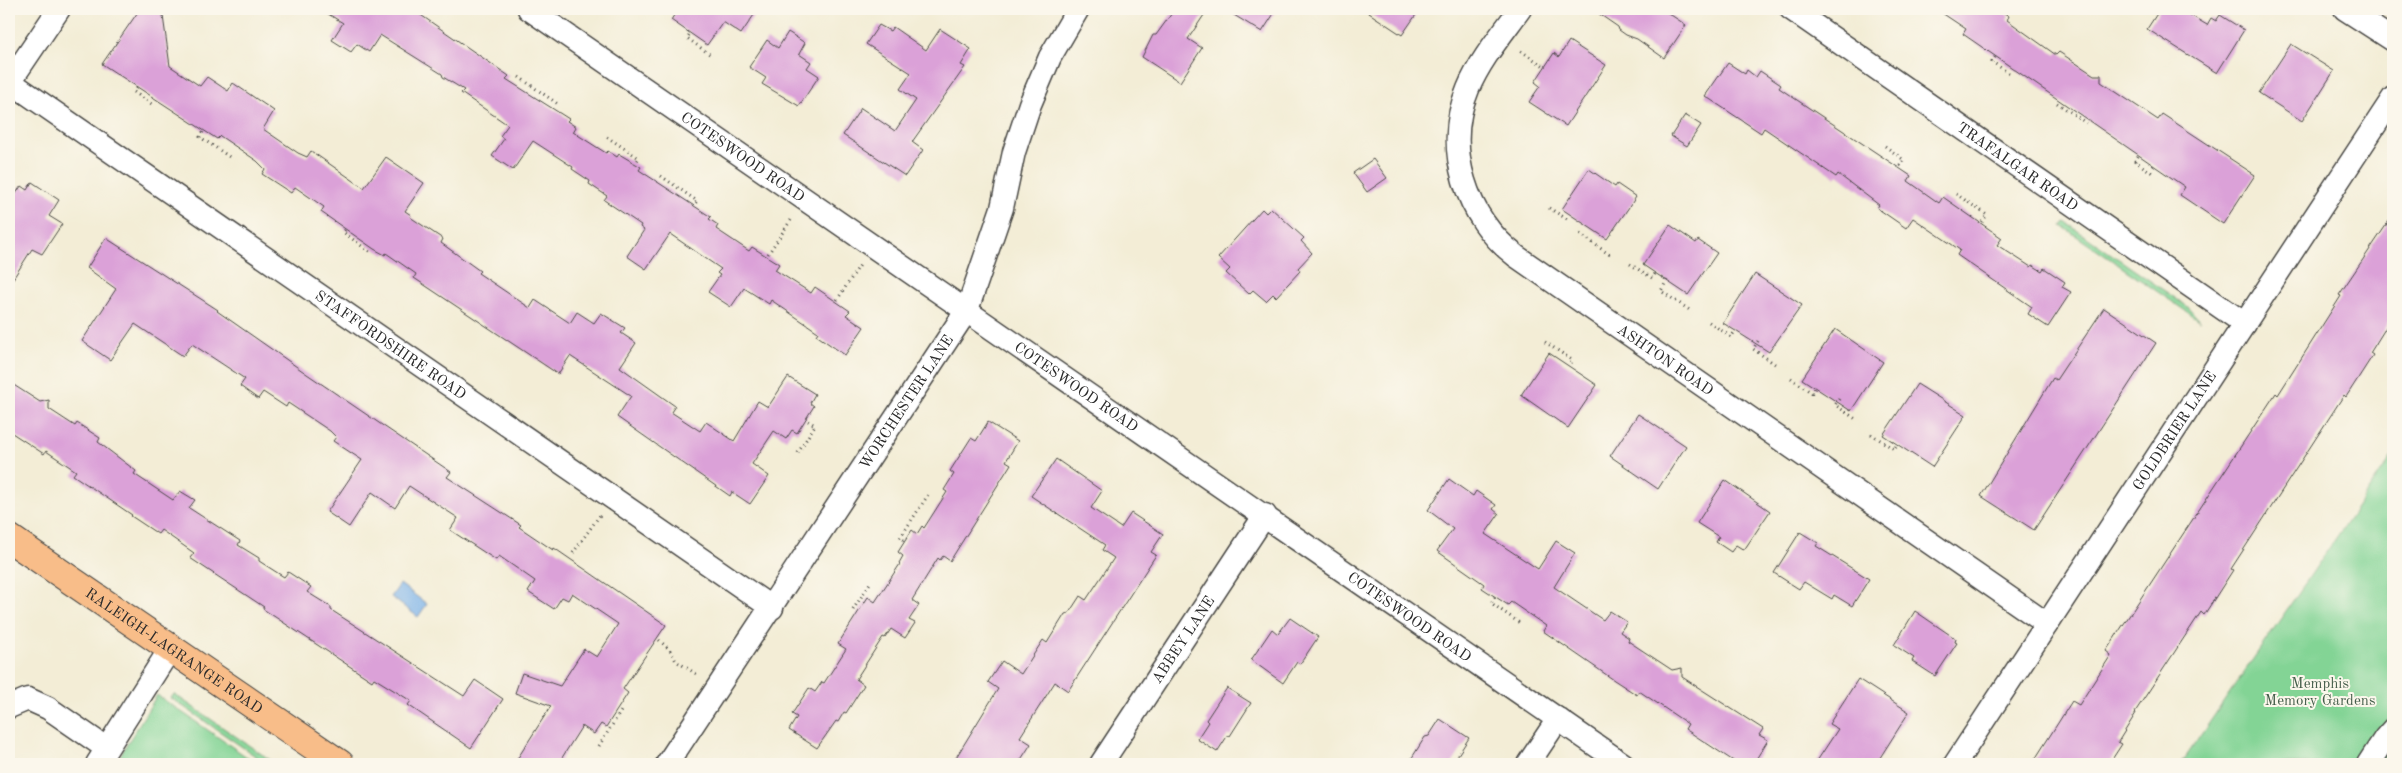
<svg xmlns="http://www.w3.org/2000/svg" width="2402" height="773" viewBox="0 0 2402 773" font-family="'Old Standard TT',serif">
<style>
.green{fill:#83d495;stroke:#578060}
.water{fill:#79b1e8;stroke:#526e8a}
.building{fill:#dba1d8}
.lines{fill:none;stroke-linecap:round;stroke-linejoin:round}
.minor-casing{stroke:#494845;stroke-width:25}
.major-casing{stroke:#494845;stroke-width:30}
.path{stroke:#494845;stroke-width:3;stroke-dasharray:1 4;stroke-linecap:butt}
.minor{stroke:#fff;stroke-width:22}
.major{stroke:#f8bd89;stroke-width:28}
.labels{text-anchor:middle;stroke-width:4;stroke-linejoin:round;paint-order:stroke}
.street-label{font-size:15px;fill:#2b2b2b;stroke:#fbf7ec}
.park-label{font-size:15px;fill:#455e4b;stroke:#fbf7ec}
</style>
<rect width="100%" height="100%" fill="#fbf7ec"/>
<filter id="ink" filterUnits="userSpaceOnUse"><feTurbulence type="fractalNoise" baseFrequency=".02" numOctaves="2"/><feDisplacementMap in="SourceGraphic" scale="10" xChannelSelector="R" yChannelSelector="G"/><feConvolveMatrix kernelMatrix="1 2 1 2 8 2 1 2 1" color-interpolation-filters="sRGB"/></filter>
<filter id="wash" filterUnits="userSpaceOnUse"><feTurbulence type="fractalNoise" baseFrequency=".0096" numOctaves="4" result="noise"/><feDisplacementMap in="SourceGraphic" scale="20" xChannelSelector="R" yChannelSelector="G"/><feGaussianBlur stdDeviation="1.12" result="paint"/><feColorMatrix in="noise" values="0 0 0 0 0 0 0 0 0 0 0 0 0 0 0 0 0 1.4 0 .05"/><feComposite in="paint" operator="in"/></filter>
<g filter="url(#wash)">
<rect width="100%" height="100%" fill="#f3edd6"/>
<g class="green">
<path d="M2065,222L2188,307L2200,321L2062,226Z"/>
<path d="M2393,455V764H2181Z"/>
<path d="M174,694L276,764H267L171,698Z"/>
<path d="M157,695L257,764H115Z"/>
</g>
<path class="water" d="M400,584L427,604L418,617L391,597Z"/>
<g id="blocks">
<g class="building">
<path d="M140,9H162L170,66L200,86L207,77L228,91L233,83L274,111L263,129L298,153L307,157L311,151L364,188L386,157L424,183L405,211L411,215L410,217L443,239L441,243L480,271L478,273L530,308L535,300L570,323L577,312L594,323L601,313L625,328L621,333L636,343L620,367L675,406L671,412L700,431L706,422L734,441L758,401L768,407L788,377L815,394L810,403L814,406L797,433L792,430L786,439L774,431L752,464L769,476L750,504L732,492L730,496L617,417L631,396L570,356L558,374L414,278L416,274L386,253L385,255L374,249L321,212L324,207L295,187L291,193L262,174L265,169L257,161L220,136L217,139L102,64Z"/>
<path d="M320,9H412L509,76L506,79L569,119L567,121L576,127L573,132L606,153L608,151L617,157L619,154L641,167L639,170L711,217L709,219L718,225L716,229L749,251L752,247L779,264L775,270L811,293L815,287L850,311L846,315L864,327L845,355L816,335L818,332L771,300L769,304L744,288L731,307L708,292L720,275L717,273L721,269L670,234L646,269L627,256L644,230L640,227L641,225L604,200L607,196L589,184L590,181L572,169L573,167L533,141L513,170L492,156L504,139L500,136L508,125L461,93L464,90L443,77L442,74L380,35L369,52L357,44L351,52L332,40L343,23Z"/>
<path d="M678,9H758L741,34L723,22L707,45L671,20Z"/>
<path d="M1175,9H1208L1188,39L1202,48L1180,82L1142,57L1153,35H1156Z"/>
<path d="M1224,9H1277L1262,32Z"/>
<path d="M1363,9H1420L1402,35Z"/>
<path d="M1592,9H1662L1686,25L1664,58L1637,39L1626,35L1619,30L1618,27Z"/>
<path d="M1936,9H1998L2009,16L2007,20L2056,55L2059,52L2094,75H2101V82L2158,120L2162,114L2255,175L2223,224L2180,195L2185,187L1963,34L1966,29Z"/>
<path d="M2160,9H2180L2207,25L2211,18L2216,21L2220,15L2244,30L2217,73L2147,29Z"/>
<path d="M879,25L890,31L893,27L926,50L940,29L971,49L961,65L965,67L912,142L923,150L905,176L843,135L861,108L895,131L916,100L900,89L911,73L866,44Z"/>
<path d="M788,32L805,43L799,54L811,62L807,68L819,76L799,106L762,84L766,78L749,67L767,40L778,48Z"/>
<path d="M1569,41L1606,65L1566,126L1529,102L1540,86L1535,82L1554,53L1559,57Z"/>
<path d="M2291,44L2334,71L2302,121L2259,93Z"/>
<path d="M1728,63L1745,74L1747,70L1756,77L1760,71L1781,85L1779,88L1911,176L1908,181L1939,203L1943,197L2002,238L1997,245L2031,267L2032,265L2042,271L2044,268L2065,282L2062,287L2071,292L2048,327L2028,314L2032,307L1957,255L1960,250L1913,218L1906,228L1877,208L1879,205L1838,174L1836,177L1764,128L1761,133L1705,96Z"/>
<path d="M1685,115L1701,125L1687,146L1671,136Z"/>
<path d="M1373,159L1387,178L1367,192L1353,173Z"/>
<path d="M1589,169L1615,187L1617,184L1636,197L1607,239L1562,209Z"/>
<path d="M32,182L59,200L49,216L62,224L42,254L32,249L9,285V204L21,186L27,190Z"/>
<path d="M1271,208L1304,238L1301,241L1312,253L1298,268L1300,271L1276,297L1273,294L1266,301L1253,290L1249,294L1226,273L1230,269L1218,258L1262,209L1266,213Z"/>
<path d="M2393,215V316L2370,353L2373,355L2346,397L2344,395L2231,569L2233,570L2204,615L2201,612L2135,712L2136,713L2118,742L2122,744L2109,764H2032L2072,701L2079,705L2111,655L2106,651L2276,393L2278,395L2341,296L2339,295Z"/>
<path d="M1670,225L1696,243L1698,240L1717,253L1688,295L1643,265Z"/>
<path d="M106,238L218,310L217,311L307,374L451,472L447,477L521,525L519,527L553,550L554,548L666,625L623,689L628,693L606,727L601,724L594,734L582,726L558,764H514L551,706L515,693L522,673L560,686L584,649L597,657L618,624L572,593L568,600L562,597L554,609L528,592L535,581L499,556L496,560L450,530L458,518L409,486L395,508L372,492L349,527L327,512L362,460L333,441L336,437L330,431L288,403L286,407L263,392L258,399L240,386L245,379L192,344L183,356L135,324L110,360L82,341L116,289L87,268Z"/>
<path d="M1755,274L1802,305L1769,352L1723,323Z"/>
<path d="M2104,308L2156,343L2034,530L1981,496L2053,378L2056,380Z"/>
<path d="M1835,329L1883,362L1851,411L1802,379Z"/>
<path d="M1549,353L1597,385L1568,428L1521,395Z"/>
<path d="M9,382L40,402L49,400V409L75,426L77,423L100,438L98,442L136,471L134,474L173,500L180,491L195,500L189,508L240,541L238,545L259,558V561L284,577L288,572L311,587L307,592L331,607V610L464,696L475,680L503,699L471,748L408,705L411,701L374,678L372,681L263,609L264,607L190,558L194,553L161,530L158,534L131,516L132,515L73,475L76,471L46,451L44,454L9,431Z"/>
<path d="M1917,384L1966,415L1932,467L1883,435Z"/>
<path d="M1638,414L1686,446L1658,489L1610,456Z"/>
<path d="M988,422L1018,441L1006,461L1011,464L950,561L943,556L940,560L938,558L912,600L919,605L909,620L915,623L905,638L891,629L885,638L883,637L856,679L864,685L846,713L844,712L838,722L836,721L817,748L789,730L797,717L792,714L809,688L815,692L822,682L824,683L846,649L838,644L868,597L875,602L900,564L899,563L903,556L898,552L912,530L917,534L922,526L924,528L947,492L944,490L954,474L950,471L971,438L976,441Z"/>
<path d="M1056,459L1102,491L1091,508L1121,528L1131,513L1163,534L1151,552L1156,555L1068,691L1055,682L1020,737L1031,744L1018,764H952L998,689L988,682L1002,661L1021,674L1043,640L1047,643L1065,614L1069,613L1080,596L1086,600L1114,558L1102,550L1105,545L1031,496Z"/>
<path d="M1449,479L1473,496L1476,491L1496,505L1493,509L1499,514L1485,534L1538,569L1556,541L1575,553L1554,587L1603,620L1610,611L1627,622L1620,632L1629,638L1628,641L1672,670L1682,668V677L1763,729L1759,735L1768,740L1753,764H1738L1685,729L1688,724L1639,691L1637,695L1614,680L1543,631L1546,626L1511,602L1508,605L1482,588L1484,584L1437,551L1453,529L1428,510Z"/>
<path d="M1725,480L1770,511L1744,550L1736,545L1731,552L1716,542L1719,537L1697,523Z"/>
<path d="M1800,532L1818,543L1816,546L1869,579L1852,606L1834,595L1832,599L1804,582L1799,589L1774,573Z"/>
<path d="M1915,611L1956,639L1955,642L1957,643L1935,676L1912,661L1914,658L1894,645Z"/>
<path d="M1290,618L1318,637L1300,664L1297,662L1283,683L1251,660L1272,629L1278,634Z"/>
<path d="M1858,679L1909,712L1876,764H1815L1838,729L1829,724Z"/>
<path d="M1227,688L1251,703L1230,736L1228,735L1217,752L1197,739L1208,722L1206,720Z"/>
<path d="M1440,719L1469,738L1452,764H1408L1425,737L1429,736Z"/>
</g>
</g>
</g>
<g filter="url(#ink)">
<use href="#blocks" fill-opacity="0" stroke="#494845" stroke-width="1"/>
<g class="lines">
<g class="minor-casing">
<g id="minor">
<path id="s1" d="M529,9L1623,764"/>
<path id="s2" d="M1520,9C1502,34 1480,60 1468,89C1443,148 1466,218 1516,256L2047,624"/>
<path id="s3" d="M1791,9L2245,324"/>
<path d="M2345,9L2393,40"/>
<path id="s4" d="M9,81L772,608"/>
<path d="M9,83L59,9"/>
<path d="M9,707L28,699L48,708L106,748"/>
<path d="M97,764L170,649"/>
<path id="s5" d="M667,764L967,310L1002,208L1014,152L1030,104L1050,57L1078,9"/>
<path id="s6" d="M1101,764L1265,515"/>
<path d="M1528,764L1558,719"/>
<path id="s7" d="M1955,764L2393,98"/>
<path d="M2368,764L2385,738L2393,729"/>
</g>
</g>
<g class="major-casing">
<g id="major">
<path id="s8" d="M9,538L340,764"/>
</g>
</g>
<g class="path">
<path d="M689,35L687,38L712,56"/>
<path d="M1521,51L1544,66"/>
<path d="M1995,57L1992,62L2012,75"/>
<path d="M519,77L558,104"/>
<path d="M137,88L134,92L153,105"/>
<path d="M2057,103L2086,123"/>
<path d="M203,132L200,137L231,158"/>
<path d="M607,137L639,158L635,163"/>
<path d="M1885,146L1904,160L1899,167"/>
<path d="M2138,156L2135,161L2154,174"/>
<path d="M661,176L697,201L694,205"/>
<path d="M1956,194L1987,215L1982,222"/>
<path d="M1549,208L1570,221"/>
<path d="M345,230L343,232L371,253"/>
<path d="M1580,234L1610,255"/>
<path d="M768,254L793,217"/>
<path d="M1630,264L1652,278L1657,271"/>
<path d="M1667,280L1661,291L1691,311"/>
<path d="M837,300L860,265"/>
<path d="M1709,322L1731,337L1736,330"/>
<path d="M1758,341L1753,349L1775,364"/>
<path d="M1545,342L1572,360L1569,365"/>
<path d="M1791,378L1812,393L1816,386"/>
<path d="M1839,399L1835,405L1856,419"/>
<path d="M1871,434L1894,449L1898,443"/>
<path d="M798,453L815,425L808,421"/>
<path d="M904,540L900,538L928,495"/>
<path d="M573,553L600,515"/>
<path d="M1495,597L1491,603L1521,624"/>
<path d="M853,610L870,583"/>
<path d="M659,640L670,650L676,661L698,675"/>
<path d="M599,746L621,711"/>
</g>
<use href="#minor" class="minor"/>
<use href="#major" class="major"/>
</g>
</g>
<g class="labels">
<g class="street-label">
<text dy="5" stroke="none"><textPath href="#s1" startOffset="260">COTESWOOD ROAD</textPath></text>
<text dy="5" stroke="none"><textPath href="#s3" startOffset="276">TRAFALGAR ROAD</textPath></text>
<text dy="5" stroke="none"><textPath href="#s4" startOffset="464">STAFFORDSHIRE ROAD</textPath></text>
<text dy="5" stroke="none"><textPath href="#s2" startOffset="464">ASHTON ROAD</textPath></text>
<text dy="5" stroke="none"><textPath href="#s1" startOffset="665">COTESWOOD ROAD</textPath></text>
<text dy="5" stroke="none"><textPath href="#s5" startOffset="434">WORCHESTER LANE</textPath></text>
<text dy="5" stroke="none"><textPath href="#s7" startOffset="399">GOLDBRIER LANE</textPath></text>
<text dy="5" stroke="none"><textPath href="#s1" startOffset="1070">COTESWOOD ROAD</textPath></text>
<text dy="5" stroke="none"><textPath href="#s6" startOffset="149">ABBEY LANE</textPath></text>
<text dy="5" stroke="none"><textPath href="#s8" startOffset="200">RALEIGH-LAGRANGE ROAD</textPath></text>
</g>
<g class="park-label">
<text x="2320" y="688">Memphis<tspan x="2320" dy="17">Memory Gardens</tspan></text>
</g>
</g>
<rect width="2402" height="773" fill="none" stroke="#fbf7ec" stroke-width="30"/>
</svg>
